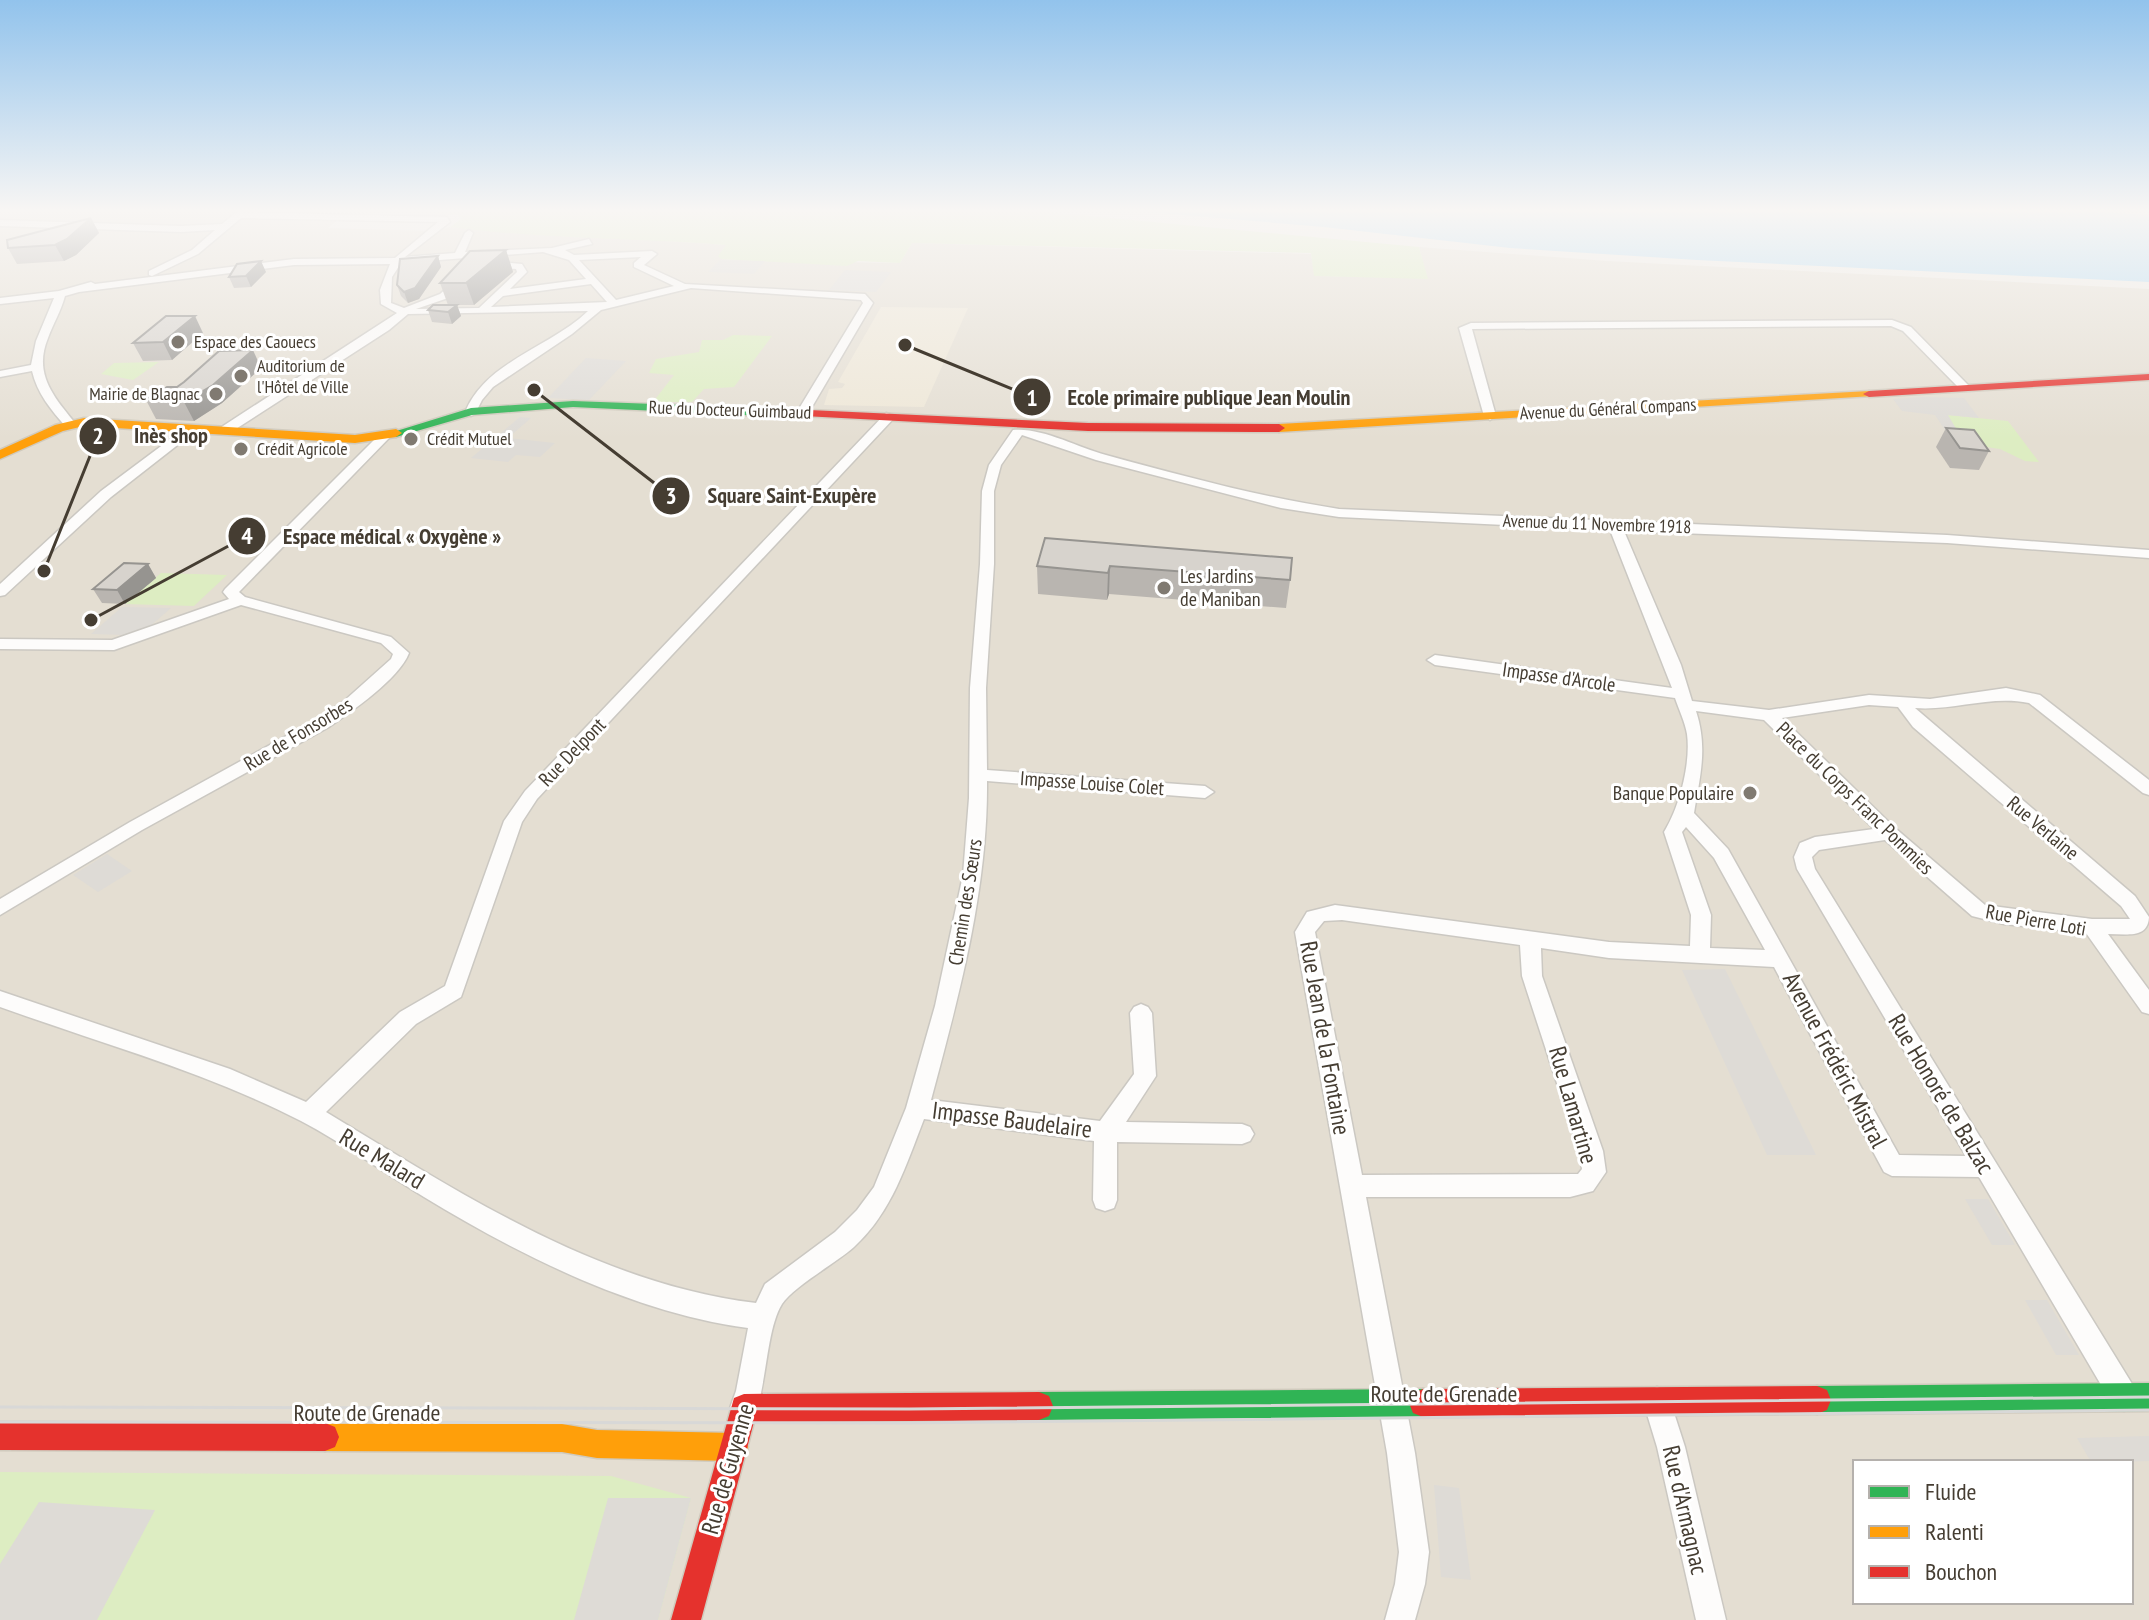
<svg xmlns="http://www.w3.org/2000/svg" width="2149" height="1620" viewBox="0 0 2149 1620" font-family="'PT Sans Narrow',sans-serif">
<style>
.residential{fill:#e4ded2;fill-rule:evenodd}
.education{fill:#eee7d7}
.green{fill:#ddedc2}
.parking{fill:#dedbd6}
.water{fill:#b1daf3}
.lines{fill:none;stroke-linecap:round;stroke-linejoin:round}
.street-casing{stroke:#cbc8c2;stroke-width:3}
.fast-casing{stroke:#d0cabd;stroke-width:3}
.slow-casing{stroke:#d0cabd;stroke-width:3}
.jam-casing{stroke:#d0cabd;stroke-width:3}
.street{fill:#fdfcfb;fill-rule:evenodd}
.fast{fill:#30b455;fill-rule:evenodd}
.slow{fill:#ff9f0a;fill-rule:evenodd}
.jam{fill:#e5322d;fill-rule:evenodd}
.tram{stroke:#d8d8d7;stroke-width:3}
.wall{fill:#b9b5b0}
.shaded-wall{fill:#969490}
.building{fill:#d7d3cd;stroke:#969490;stroke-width:2}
.poi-dot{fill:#807a71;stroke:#fff;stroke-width:3}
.labels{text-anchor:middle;stroke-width:6;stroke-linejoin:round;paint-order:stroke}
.far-poi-label{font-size:18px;fill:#453d32;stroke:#fff;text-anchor:start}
.far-street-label{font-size:18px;fill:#453d32;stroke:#fff}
.poi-label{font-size:20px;fill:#453d32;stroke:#fff;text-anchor:start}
.street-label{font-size:20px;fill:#453d32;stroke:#fff}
.near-street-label{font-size:24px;fill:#453d32;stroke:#fff}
.leader{fill:none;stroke:#453d32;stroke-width:3}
.callout-dot{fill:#453d32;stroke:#fff;stroke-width:3}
.mark-label{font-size:24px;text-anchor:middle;font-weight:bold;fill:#fff}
.callout-label{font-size:22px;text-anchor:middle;font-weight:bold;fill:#453d32;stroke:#fff;stroke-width:6;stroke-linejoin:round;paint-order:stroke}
</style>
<rect width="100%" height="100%" fill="#efece6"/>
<path class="residential" d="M0,212H245L339,219L328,228L433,231L450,227L727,245L722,251L721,259L765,261L900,263L912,243L1311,254L1315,276L1427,278L1419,247L1607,261L2149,289V1620H0ZM1855,1462H2131V1602H1855Z"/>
<path class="education" d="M881,307L968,308L924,407L824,405L829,389L842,388L845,384L838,382Z"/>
<g class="green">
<path d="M347,212H1047L1419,247L1428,279L1314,276L1311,253L912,243L900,263L858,261L847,266L721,259L718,256L726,245C633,238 542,239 450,227L461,219L457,214Z"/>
<path d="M733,335L772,336L734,387L704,389L692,402H653L674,375L649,373L656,359L699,352L702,340H723Z"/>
<path d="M159,362L133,380L101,374L114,363Z"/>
<path d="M1947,415L2008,421L2039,462L2025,461L2000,449L1965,444Z"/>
<path d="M161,573L227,575L194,606L125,604Z"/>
<path d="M0,1472L611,1476L691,1498L658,1620H0Z"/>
</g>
<g class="parking">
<path d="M720,260L765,261L754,274L708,272Z"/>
<path d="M845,270L891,272L876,292L829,290Z"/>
<path d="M586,358L626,361L589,400L548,398Z"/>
<path d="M1922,397L1964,398L1979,418L1948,415L1961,437L1949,436L1935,415L1902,411L1893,399Z"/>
<path d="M520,417L531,418L508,438L555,443L540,457L516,455L508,462L471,458Z"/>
<path d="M122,607L171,608L148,628L126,635L91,634Z"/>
<path d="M107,854L132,871L98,892L73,875Z"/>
<path d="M1725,969L1816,1155H1767L1682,970Z"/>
<path d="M1965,1199H1988L2015,1245H1992Z"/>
<path d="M2025,1300H2047L2079,1355H2056Z"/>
<path d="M2149,1436V1461L2120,1462H2091L2077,1438Z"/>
<path d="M1434,1485L1459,1488L1471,1580L1441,1577Z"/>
<path d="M608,1498H691L658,1620H574Z"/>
<path d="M39,1502L155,1510L97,1620H0V1564Z"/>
</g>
<path class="water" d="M1147,212H2103L2149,215V282L1697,260L1510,248L1324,227Z"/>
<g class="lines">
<g class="street-casing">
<g id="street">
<path d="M237,212L447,217L450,222L405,257L455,253L465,233L469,230L473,233L465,252L552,248L589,239L592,244L565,250L574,255L652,251L657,254L644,265L685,284L865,294L873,303L809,412L803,416L797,412L863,303L861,300L691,288L601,310L572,334L493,387L482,400L475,414L471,416L465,412C486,361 551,347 588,311L408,314L389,330L228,434H220V428L397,313L381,304L380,290L390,264L294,265L79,292L65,296C61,311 53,324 48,338C33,374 54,397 76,424L74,427H66C51,410 37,393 32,371L0,377V371L31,365L36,341L54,298L0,304V298L59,291L91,282L95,284L294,259L395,258L438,222L241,218L198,254L152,276L149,275V271L192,250L215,230L181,232L0,226V220L181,226L222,224ZM543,252L569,260L586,279L510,289L527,272L522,264L488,261L483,264L485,266L516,269L517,272L479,308L416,309L448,298L467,278L462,275L440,294L404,308L391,303L392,277L401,263ZM641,257L634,263V267L674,286L616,300L579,260ZM591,284L607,302L491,307L503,296Z"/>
<path d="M1892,320L1911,327L1969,386V390H1961L1903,331L1891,326L1472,329L1496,416L1490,420L1484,416L1459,328L1471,323Z"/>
<path d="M886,413L896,416L537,799L522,822L461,997L416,1024L326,1112C460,1193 598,1284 756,1303L765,1284L835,1232L857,1210L874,1187L906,1108L935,1006L963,875L969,798L970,688L980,564L982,491L989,465L1013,430C1041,427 1077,447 1106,455C1183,476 1260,497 1339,509L1947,535L2149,550V558L1947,543L1624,531L1681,665L1692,701L1769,710L1869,695L1930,699L2006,688L2040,695L2149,780V795L2143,793L2029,703C1990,695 1954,711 1915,708L2135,896L2149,917C2148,939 2126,934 2108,934L2149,990V1014L2142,1012L2086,933L2004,924L1972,916L1885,840L1819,850L1812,857L1815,869L2134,1387L2138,1397L2134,1407L2124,1411L2114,1407L1979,1177L1892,1176L1884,1172L1774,967L1609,958L1541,948L1542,976L1603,1151L1606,1172L1593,1191L1570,1197H1366L1415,1453L1429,1552L1425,1584L1415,1620H1385L1395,1584L1399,1552L1387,1453L1295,932L1307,912L1335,905L1609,942L1690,946L1691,915L1664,832C1679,808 1691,764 1687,734C1685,722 1679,710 1675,698L1435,665L1427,660L1435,655L1672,688L1610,530L1339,517L1281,508L1096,460L1022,435L1001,465L994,491V564L986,688L987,770L1205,786L1214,792L1205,798L987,781C988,890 959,996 931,1100L1100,1121L1134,1074L1130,1013L1134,1007L1141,1004L1148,1007L1152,1013L1156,1076L1126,1122L1242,1124L1250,1127L1254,1134L1250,1141L1242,1144L1117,1142V1200L1114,1208L1105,1211L1096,1208L1093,1200L1094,1141L924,1119C906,1165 892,1212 854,1247C836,1263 793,1287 782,1304C766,1330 767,1385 754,1418L744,1422L734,1418L730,1408L736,1391L748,1328C635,1313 521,1256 424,1197C383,1172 343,1143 301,1121C206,1072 100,1043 0,1007V991L230,1069L306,1102L400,1012L445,986L504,821L525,791ZM1869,705L1898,707L1913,727L2121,906L2130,919H2092L1985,905L1895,828L1782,718ZM1696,711L1764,720L1874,829L1815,837L1800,843L1794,857L1797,869L1966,1156L1899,1155L1728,849L1694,813C1700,776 1708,748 1696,711ZM1686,827L1714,858L1765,950L1710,948L1711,915L1682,832ZM1342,920L1520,945L1522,976L1579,1151L1582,1169L1578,1174L1362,1175L1315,932L1324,921Z"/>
<path d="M188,426L198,429L111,497L5,595L0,596V584L101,491Z"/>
<path d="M381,433L391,436L239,592L245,597L391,637L409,653C399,679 352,711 329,727L142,830L0,915V899L130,822L317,719L344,701L391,659L393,654L381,643L241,605L114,650L0,649V639L112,640L229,599L223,592L225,589Z"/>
<path d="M1657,1387L1667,1391L1685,1447L1726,1620H1696L1657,1447L1643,1401L1647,1391Z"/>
</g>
</g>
<g class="fast-casing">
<g id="fast">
<path d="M573,401L788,409L794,413L788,417L573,407L472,415L396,437L390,433L471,408Z"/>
<path d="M2149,1383V1411L1817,1414L1807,1410L1803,1400L1807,1390L1817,1386Z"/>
<path d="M1423,1389L1433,1393L1437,1403L1433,1413L1423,1417L1039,1420L1029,1416L1025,1406L1029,1396L1039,1392Z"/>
</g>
</g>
<g class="slow-casing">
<g id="slow">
<path d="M1869,391L1875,394L1873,396L1279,432L1273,428L1279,424Z"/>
<path d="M84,418L355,435L396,429L402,433L396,437L355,443L84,426L63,431L0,459V450L55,425Z"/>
<path d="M325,1423L562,1424L597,1430L734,1433L744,1437L748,1447L744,1457L734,1461L597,1458L562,1452L325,1451L315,1447L311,1437L315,1427Z"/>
</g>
</g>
<g class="jam-casing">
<g id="jam">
<path d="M2149,374V380L1869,397L1863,394L1869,391Z"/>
<path d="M788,409L1088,423L1279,424L1285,428L1279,432H1255L1088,431L784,415V411Z"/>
<path d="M1817,1386L1827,1390L1831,1400L1827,1410L1817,1414L1423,1417L1413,1413L1409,1403L1413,1393L1423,1389Z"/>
<path d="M1039,1392L1049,1396L1053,1406L1049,1416L1039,1420L754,1422L701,1620H671L734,1398L744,1394Z"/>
<path d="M0,1422L325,1423L335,1427L339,1437L335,1447L325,1451L0,1450Z"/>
</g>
</g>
<use href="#street" class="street"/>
<use href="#fast" class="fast"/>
<use href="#slow" class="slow"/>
<use href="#jam" class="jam"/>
<g class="tram">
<path d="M0,1407L909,1409L2149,1397"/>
<path d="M0,1422L907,1423L2149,1410"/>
</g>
</g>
<g class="wall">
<path d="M91,218L99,233L76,255L64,261L17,264L8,248Z"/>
<path d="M506,250L513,272L474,305H457L461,316L452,324L432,322L428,310L448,305L440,283Z"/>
<path d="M438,256L441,267L419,299L408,303L401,296L397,285Z"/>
<path d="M266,272L251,287L234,288L229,277Z"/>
<path d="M203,333L172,360L143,361L133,343Z"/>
<path d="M261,368L222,403L194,421L156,419L146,400L177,387Z"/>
<path d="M1946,428L1989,451L1979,470L1950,468L1936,447Z"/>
<path d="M1045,538L1290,580L1286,608L1109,594L1107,600L1038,594L1037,566Z"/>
<path d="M148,564L156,578L125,604L102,603L93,589Z"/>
</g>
<g class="shaded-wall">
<path d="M91,218L99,233L76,255L64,261L55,245Z"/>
<path d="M506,250L513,272L474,305L466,283Z"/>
<path d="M438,256L441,267L419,299L408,303L404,292Z"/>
<path d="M261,261L266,272L251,287L246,276Z"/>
<path d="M457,305L461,316L452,324L448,312Z"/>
<path d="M195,316L203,333L172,360L163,342Z"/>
<path d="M253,350L261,368L222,403L194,421L184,402Z"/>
<path d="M148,564L156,578L125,604L117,590Z"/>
<path d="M1110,566L1109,594L1107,600L1108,573Z"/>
</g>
<g class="building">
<path d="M91,218L67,239L55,245L8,248L7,240Z"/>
<path d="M506,250L466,283H440L470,251Z"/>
<path d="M438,256L415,288L404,292L397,285L400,259Z"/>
<path d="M261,261L246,276L229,277L237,264Z"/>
<path d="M433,305H457L448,312L428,310Z"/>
<path d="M166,316H195L163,342L133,343Z"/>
<path d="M253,350L213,385L184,402L146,400L167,387H177L184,382L219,351Z"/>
<path d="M1946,428L1974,430L1989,451L1960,448Z"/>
<path d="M1045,538L1292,558L1290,580L1110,566L1108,573L1037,566Z"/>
<path d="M124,563L148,564L117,590L93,589Z"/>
</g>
<linearGradient id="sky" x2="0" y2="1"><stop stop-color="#92c3ec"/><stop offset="0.48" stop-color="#f8f6f4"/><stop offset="1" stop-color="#f8f6f4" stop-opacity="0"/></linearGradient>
<rect width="2149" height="439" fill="url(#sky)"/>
<g class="poi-dot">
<circle cx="178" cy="342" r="8"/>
<circle cx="241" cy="376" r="8"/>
<circle cx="216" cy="394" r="8"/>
<circle cx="411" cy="439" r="8"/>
<circle cx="241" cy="449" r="8"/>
<circle cx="1164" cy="588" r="8"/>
<circle cx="1750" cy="793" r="8"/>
</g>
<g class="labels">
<g class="far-poi-label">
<text x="194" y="348">Espace des Caouecs</text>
<text x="257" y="372">Auditorium de<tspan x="257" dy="21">l'Hôtel de Ville</tspan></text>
<text x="200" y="400" text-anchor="end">Mairie de Blagnac</text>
<text x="427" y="445">Crédit Mutuel</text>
<text x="257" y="455">Crédit Agricole</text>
</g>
<g class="far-street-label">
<text transform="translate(1608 409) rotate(-3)" y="6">Avenue du Général Compans</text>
<text transform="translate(730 410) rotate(2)" y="6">Rue du Docteur Guimbaud</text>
<text transform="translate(1597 524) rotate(2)" y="6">Avenue du 11 Novembre 1918</text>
</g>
<g class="poi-label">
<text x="1180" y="583">Les Jardins<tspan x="1180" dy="23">de Maniban</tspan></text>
<text x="1734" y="800" text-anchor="end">Banque Populaire</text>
</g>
<g class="street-label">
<text transform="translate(1559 677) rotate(8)" y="7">Impasse d'Arcole</text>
<text transform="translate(298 734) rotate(-31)" y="7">Rue de Fonsorbes</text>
<text transform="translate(572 752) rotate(-46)" y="7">Rue Delpont</text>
<text transform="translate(1092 783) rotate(4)" y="7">Impasse Louise Colet</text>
<text transform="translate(1855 798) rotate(44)" y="7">Place du Corps Franc Pommies</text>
<text transform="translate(2043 828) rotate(40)" y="7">Rue Verlaine</text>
<text transform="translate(965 902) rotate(-81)" y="7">Chemin des Sœurs</text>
<text transform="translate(2036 920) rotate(10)" y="7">Rue Pierre Loti</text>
</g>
<g class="near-street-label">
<text transform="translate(1325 1038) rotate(80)" y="8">Rue Jean de la Fontaine</text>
<text transform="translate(1835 1060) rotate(62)" y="8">Avenue Frédéric Mistral</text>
<text transform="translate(1941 1094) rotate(59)" y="8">Rue Honoré de Balzac</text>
<text transform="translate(1573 1105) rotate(74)" y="8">Rue Lamartine</text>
<text transform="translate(1012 1120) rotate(7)" y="8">Impasse Baudelaire</text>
<text transform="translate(382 1159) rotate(31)" y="8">Rue Malard</text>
<text x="1444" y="1402">Route de Grenade</text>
<text x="367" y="1421">Route de Grenade</text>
<text transform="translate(728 1469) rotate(-74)" y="8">Rue de Guyenne</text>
<text transform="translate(1685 1510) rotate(77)" y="8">Rue d'Armagnac</text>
</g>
</g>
<path class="leader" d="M905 345L1032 397M44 571L98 436M534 390L671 496M91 620L247 536"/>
<g class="callout-dot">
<circle cx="905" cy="345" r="8"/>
<circle cx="44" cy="571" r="8"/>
<circle cx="534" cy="390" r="8"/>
<circle cx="91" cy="620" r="8"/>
<circle cx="1032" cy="397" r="20"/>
<circle cx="98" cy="436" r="20"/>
<circle cx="671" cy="496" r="20"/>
<circle cx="247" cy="536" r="20"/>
</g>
<g class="mark-label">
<text x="1032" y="406">1</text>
<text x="98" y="444">2</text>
<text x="671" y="504">3</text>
<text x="247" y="544">4</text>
</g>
<g class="callout-label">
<text x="1209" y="405">Ecole primaire publique Jean Moulin</text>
<text x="171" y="443">Inès shop</text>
<text x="792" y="503">Square Saint-Exupère</text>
<text x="392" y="544">Espace médical « Oxygène »</text>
</g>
<rect x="1853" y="1460" width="280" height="144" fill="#ffffff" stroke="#b5b1ad" stroke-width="2"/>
<rect x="1869" y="1486" width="40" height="12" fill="#30b455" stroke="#b5b1ad" stroke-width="2"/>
<text x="1925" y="1500" font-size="24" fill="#453d32">Fluide</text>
<rect x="1869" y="1526" width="40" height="12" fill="#ff9f0a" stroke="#b5b1ad" stroke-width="2"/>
<text x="1925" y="1540" font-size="24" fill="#453d32">Ralenti</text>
<rect x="1869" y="1566" width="40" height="12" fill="#e5322d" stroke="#b5b1ad" stroke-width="2"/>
<text x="1925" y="1580" font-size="24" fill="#453d32">Bouchon</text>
</svg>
